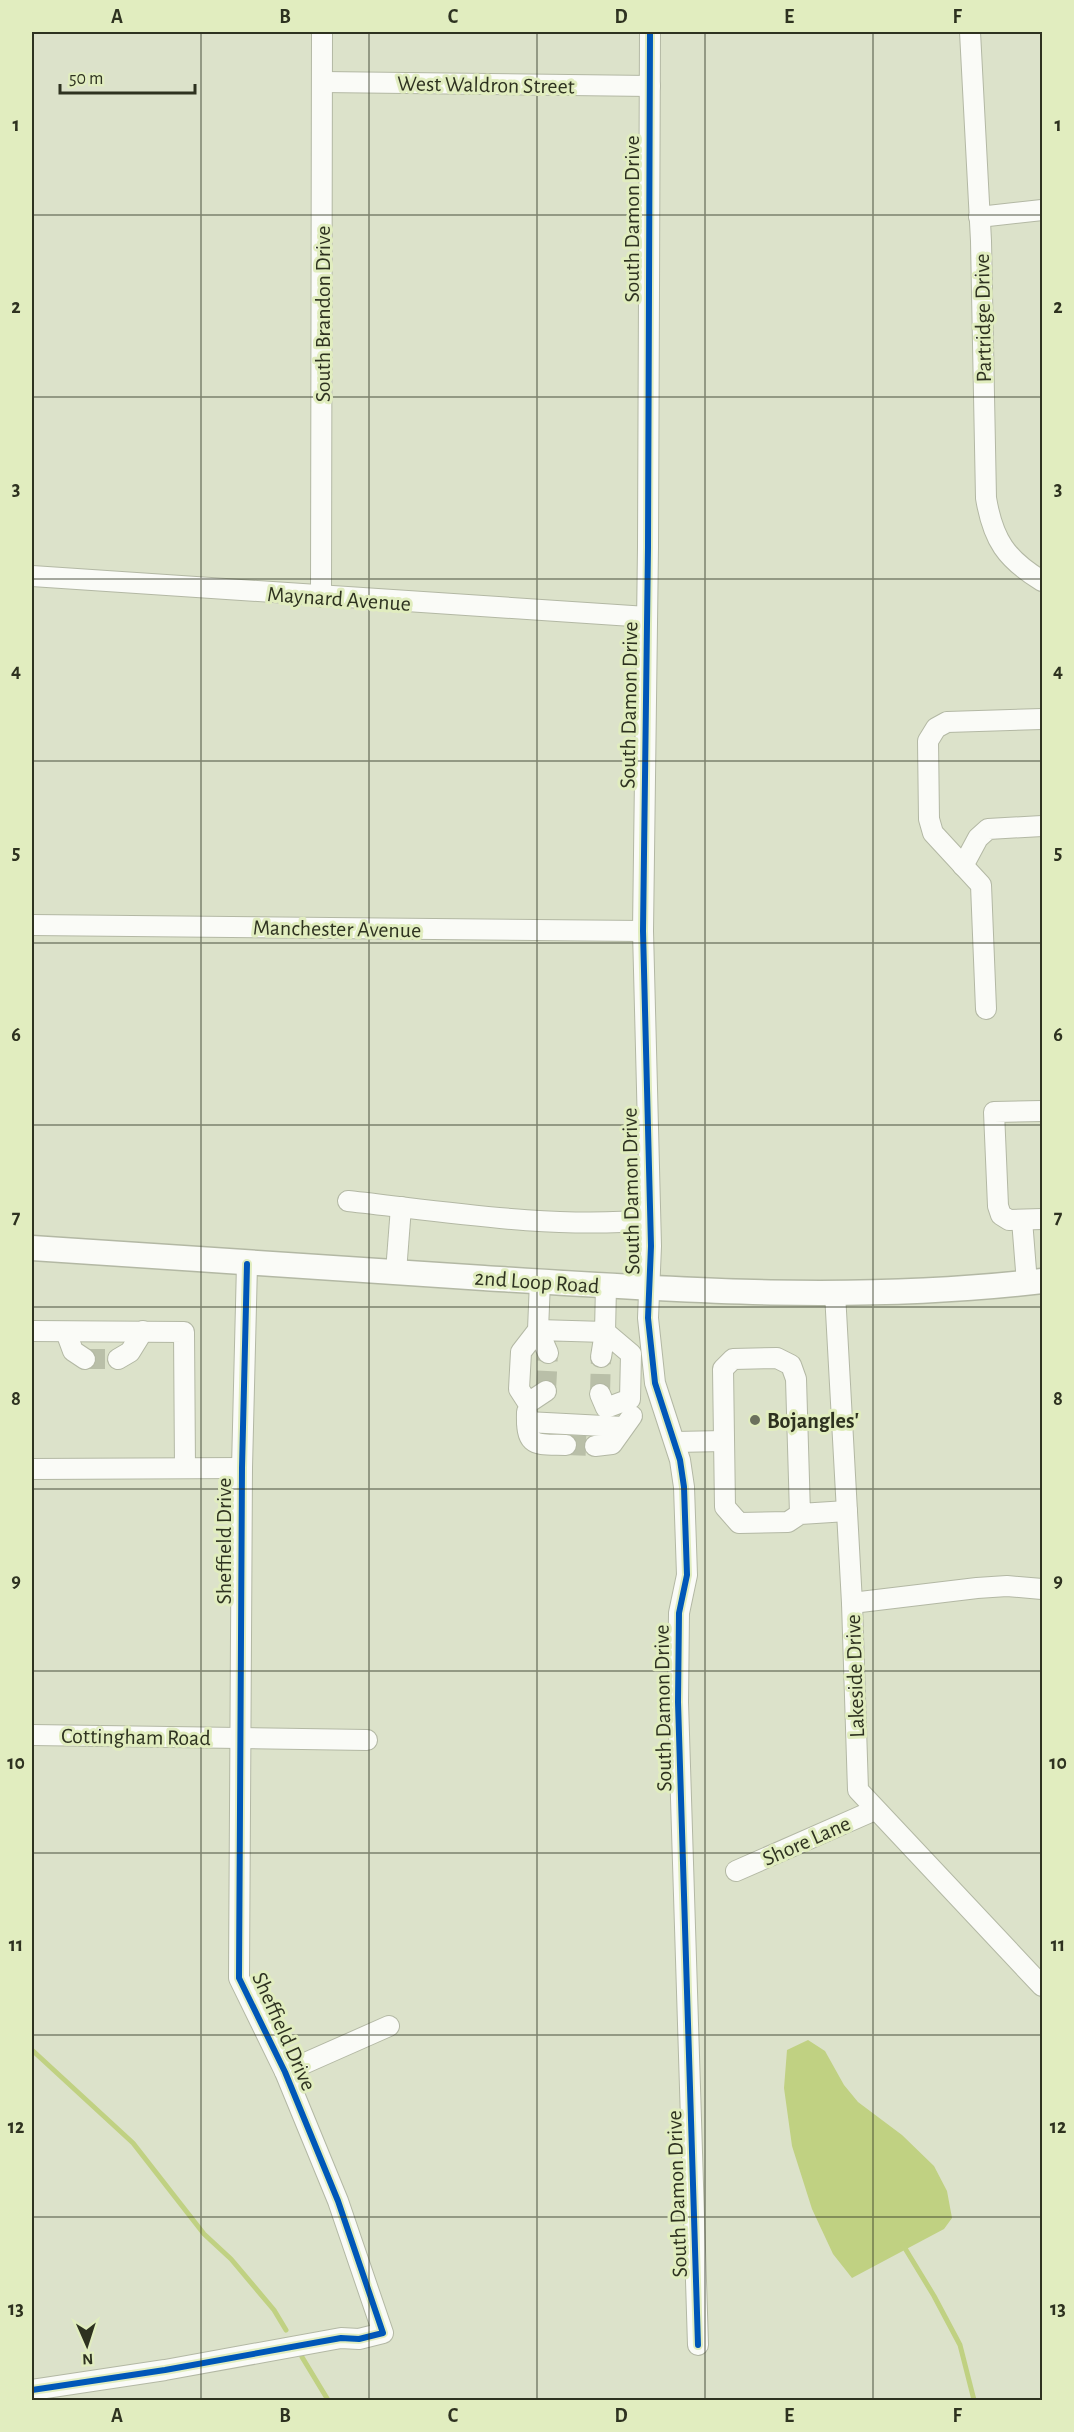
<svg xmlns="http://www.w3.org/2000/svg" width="1074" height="2432" viewBox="0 0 1074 2432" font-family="'Alegreya Sans',sans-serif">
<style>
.water{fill:#c0d182}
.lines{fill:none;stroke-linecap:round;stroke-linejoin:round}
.stream{stroke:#c0d182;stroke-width:5}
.minor-tunnel{stroke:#b9bfa8;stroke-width:20;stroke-dasharray:20 10;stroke-linecap:butt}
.minor-casing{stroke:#b3b8a4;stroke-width:22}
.major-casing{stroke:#b3b8a4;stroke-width:27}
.minor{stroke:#fafbf7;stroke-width:20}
.major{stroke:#fafbf7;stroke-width:24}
.cycleway-casing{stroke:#e1edbf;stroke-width:10}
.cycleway{stroke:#0057b8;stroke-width:6}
.grid{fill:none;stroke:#2e3220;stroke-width:1.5;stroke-opacity:0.55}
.poi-dot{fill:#6b705c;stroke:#e1edbf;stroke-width:2}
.labels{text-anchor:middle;stroke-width:6;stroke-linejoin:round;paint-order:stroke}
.street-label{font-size:22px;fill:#2e3220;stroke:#e1edbf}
.poi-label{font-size:22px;font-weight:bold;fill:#2e3220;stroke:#e1edbf;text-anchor:start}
.neatline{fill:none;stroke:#2e3220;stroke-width:2}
.grid-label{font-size:20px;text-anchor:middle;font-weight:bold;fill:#2e3220}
</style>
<rect width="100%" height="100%" fill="#dce2ca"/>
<path class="water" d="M808,2040L825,2051L844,2085L858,2102L902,2135L934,2166L947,2191L952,2218L944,2229L852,2278L833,2254L812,2209L792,2146L784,2088L787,2050Z"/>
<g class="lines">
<g class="stream">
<path d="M32,2050L133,2143L204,2234L231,2259L274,2310L286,2330"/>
<path d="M903,2245L934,2296L960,2345L974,2400"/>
<path d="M302,2357L328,2400"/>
</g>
<g class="minor-tunnel">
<path d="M85,1359H118"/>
<path d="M546,1391L548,1353"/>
<path d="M600,1394L601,1357"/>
<path d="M566,1445L595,1446"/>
</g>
<g class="minor-casing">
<g id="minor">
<path d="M650,32L648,547L643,931L651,1246L648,1318L655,1383L680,1460L684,1487L687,1575L679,1613L678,1702L698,2345"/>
<path d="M970,32L981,241L986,498C993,540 1006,559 1042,581"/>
<path d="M323,82L650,86"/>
<path d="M979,217L1042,210"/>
<path d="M32,576L647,617"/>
<path d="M321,597L322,32"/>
<path d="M963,866L978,838L988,829L1042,826"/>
<path d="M32,925L643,931"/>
<path d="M986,1009L981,885L933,833L929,819L928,741L936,728L947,722L1042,719"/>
<path d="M1042,1111L994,1112L998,1206L1001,1215L1009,1220L1042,1219"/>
<path d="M348,1201C448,1212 550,1229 650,1220"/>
<path d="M1022,1220L1027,1283"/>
<path d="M396,1272L401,1207"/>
<path d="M540,1281L538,1330L521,1352L519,1389L528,1403L546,1391"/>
<path d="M835,1293L852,1603L858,1790L1042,1986"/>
<path d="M32,1331L184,1332L185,1468"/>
<path d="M66,1332L73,1351L85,1359"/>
<path d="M548,1353L538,1330L605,1332L606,1286"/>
<path d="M118,1359L130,1352L143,1331"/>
<path d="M600,1394L606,1408L630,1399L631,1354L605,1332L601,1357"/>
<path d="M527,1412C526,1448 534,1444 566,1445"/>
<path d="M527,1422L623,1427"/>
<path d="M675,1442L724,1441"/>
<path d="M595,1446L612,1444L632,1416"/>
<path d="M32,1469L242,1468"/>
<path d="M800,1514L788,1522L739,1523L725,1507L723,1369L733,1359L777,1358L791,1365L796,1379L800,1514L847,1511"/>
<path d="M852,1603L977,1588L1007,1586L1042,1589"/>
<path d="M32,1735L367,1740"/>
<path d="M736,1871L875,1810"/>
<path d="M285,2072L389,2026"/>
<path d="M32,2390L165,2370L341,2338L359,2339L383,2333L338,2201L285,2072L239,1978L242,1468L247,1264"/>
</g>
</g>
<g class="major-casing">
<path id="major" d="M32,1248C182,1259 333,1268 484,1278C670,1290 856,1303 1042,1281"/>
</g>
<use href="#minor" class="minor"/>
<use href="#major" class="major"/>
<g class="cycleway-casing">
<g id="cycleway">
<path d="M650,32L648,547L643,931L651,1246L648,1318L655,1383L680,1460L684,1487L687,1575L679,1613L678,1702L698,2345"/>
<path d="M32,2390L165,2370L341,2338L359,2339L383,2333L338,2201L285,2072L239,1978L242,1468L247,1264"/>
</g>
</g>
<use href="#cycleway" class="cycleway"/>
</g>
<path class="grid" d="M201,32V2400M369,32V2400M537,32V2400M705,32V2400M873,32V2400M32,215H1042M32,397H1042M32,579H1042M32,761H1042M32,943H1042M32,1125H1042M32,1307H1042M32,1489H1042M32,1671H1042M32,1853H1042M32,2035H1042M32,2217H1042"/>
<circle class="poi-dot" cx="755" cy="1420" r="6"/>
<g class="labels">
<g class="street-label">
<text transform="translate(486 84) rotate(1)" y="8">West Waldron Street</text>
<text transform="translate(631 219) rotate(-90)" y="8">South Damon Drive</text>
<text transform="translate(322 314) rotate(-90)" y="8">South Brandon Drive</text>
<text transform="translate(982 318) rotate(-91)" y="8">Partridge Drive</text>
<text transform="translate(339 598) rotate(4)" y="8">Maynard Avenue</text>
<text transform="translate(628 705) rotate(-89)" y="8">South Damon Drive</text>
<text transform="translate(337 928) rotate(1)" y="8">Manchester Avenue</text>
<text transform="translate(630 1191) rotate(-91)" y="8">South Damon Drive</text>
<text transform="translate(537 1281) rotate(4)" y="8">2nd Loop Road</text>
<text transform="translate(223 1541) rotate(-90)" y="8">Sheffield Drive</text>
<text transform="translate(854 1676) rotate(-92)" y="8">Lakeside Drive</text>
<text transform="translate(662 1708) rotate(-91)" y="8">South Damon Drive</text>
<text transform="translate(136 1736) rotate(1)" y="8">Cottingham Road</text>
<text transform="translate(806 1840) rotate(-24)" y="8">Shore Lane</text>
<text transform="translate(285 2031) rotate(66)" y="8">Sheffield Drive</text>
<text transform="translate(676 2194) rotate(-92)" y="8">South Damon Drive</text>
</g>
<g class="poi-label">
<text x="767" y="1428">Bojangles'</text>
</g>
</g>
<rect width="1074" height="2432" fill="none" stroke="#e1edbf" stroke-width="66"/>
<g transform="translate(87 2345) rotate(177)" stroke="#e1edbf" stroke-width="4.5" paint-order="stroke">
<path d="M0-4.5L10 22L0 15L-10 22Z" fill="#2e3220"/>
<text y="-9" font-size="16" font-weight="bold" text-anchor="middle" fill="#2e3220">N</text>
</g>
<path d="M60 84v9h135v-9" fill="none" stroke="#2e3220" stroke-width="3"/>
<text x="69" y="84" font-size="18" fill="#2e3220" stroke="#e1edbf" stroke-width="4.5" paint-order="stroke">50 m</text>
<rect x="33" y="33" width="1008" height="2366" class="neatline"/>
<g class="grid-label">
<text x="117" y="23">A</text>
<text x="285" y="23">B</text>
<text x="453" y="23">C</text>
<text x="621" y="23">D</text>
<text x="789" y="23">E</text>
<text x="957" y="23">F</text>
<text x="16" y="131">1</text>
<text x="1058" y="131">1</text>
<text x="16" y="313">2</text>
<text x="1058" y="313">2</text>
<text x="16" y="495">3</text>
<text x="1058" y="495">3</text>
<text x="16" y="677">4</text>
<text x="1058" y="677">4</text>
<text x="16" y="859">5</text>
<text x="1058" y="859">5</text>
<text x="16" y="1041">6</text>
<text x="1058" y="1041">6</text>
<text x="16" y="1223">7</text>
<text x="1058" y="1223">7</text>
<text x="16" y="1405">8</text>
<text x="1058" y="1405">8</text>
<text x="16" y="1587">9</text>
<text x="1058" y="1587">9</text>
<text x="16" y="1769">10</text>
<text x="1058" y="1769">10</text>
<text x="16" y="1951">11</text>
<text x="1058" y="1951">11</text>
<text x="16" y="2133">12</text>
<text x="1058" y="2133">12</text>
<text x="16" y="2315">13</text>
<text x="1058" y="2315">13</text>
<text x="117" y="2422">A</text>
<text x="285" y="2422">B</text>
<text x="453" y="2422">C</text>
<text x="621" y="2422">D</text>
<text x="789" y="2422">E</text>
<text x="957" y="2422">F</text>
</g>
</svg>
